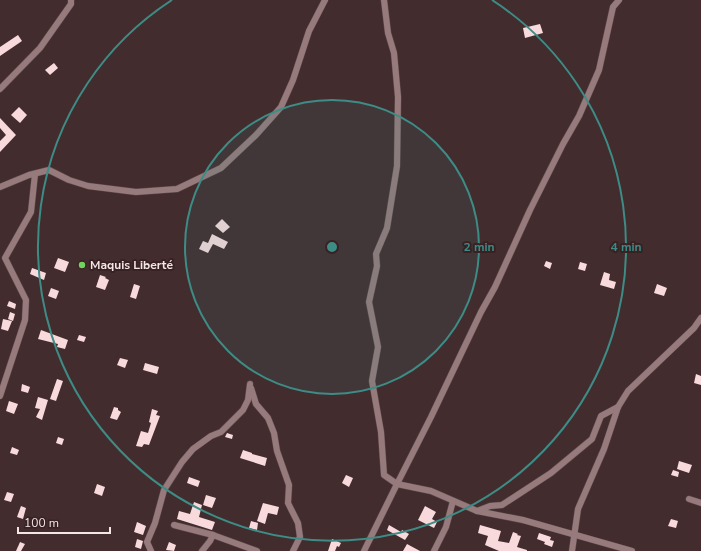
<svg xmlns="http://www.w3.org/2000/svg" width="701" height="551" viewBox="0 0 701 551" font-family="'Nunito Sans',sans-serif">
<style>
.building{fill:#f8dadc}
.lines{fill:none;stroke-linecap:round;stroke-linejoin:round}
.minor-casing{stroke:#5d4a4c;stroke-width:7}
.minor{stroke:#967a7c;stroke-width:6}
.ring{fill:none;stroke:#3d8c86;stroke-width:2}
.poi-dot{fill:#71d25e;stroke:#382224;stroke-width:1.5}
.labels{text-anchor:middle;stroke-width:4;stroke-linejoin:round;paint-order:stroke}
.poi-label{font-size:12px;font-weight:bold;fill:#f4e5e6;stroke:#382224;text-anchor:start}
.centre{fill:#3d8c86;stroke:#382224;stroke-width:2}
.ring-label{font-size:12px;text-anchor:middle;font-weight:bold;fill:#3d8c86;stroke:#382224;stroke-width:4;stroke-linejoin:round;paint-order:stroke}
</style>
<rect width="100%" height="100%" fill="#432c2e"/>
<g class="building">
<path d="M540,24L543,33L525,38L523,28Z"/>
<path d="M18,35L22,41L0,56V47Z"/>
<path d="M54,63L58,68L50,75L45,70Z"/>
<path d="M19,107L27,115L20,123L11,115Z"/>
<path d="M0,118L16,135L0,152V141L6,135L0,128Z"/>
<path d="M222,219L230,227L223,233L215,226Z"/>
<path d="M212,234L228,242L224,249L213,244L208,253L199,249L203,241L208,243Z"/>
<path d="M58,258L69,262L65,272L54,268Z"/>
<path d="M546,261L552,263L550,269L544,266Z"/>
<path d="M580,262L587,264L585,271L578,269Z"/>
<path d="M32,268L46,273L44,280L30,274Z"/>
<path d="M604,272L610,274L609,280L616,282L614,289L600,285Z"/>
<path d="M100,275L106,277L105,278L109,280L105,290L96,287Z"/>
<path d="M134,284L140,286L136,299L130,297Z"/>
<path d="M657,284L667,288L664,296L654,293Z"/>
<path d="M51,288L59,291L56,299L48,296Z"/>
<path d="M9,301L16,304L15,309L7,306Z"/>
<path d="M10,312L15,314L13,321L8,319Z"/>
<path d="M3,319L12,321L8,331L1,329Z"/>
<path d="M41,330L68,340L65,349L57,347L58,344L38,339Z"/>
<path d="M79,335L86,337L84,342L77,340Z"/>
<path d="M120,358L128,360L125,368L117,365Z"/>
<path d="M145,363L159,367L157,374L143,370Z"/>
<path d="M696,374L701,376V385L694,383Z"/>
<path d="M57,379L63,381L56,401L50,399Z"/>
<path d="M22,384L30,387L28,393L21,391Z"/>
<path d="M38,397L48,400L42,420L36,417L40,409L35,408Z"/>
<path d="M9,401L18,404L14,414L6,411Z"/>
<path d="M114,407L118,408V410L121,412L117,420L110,418Z"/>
<path d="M152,409L158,411L156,415L160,416L149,445L144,444L142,447L136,446L141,431L148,433L151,423L149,422Z"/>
<path d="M227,433L233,435L232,439L225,437Z"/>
<path d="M58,437L64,439L62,445L56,443Z"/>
<path d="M12,447L19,450L17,455L10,453Z"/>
<path d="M243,450L252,453V454L267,458L265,466L240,458Z"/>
<path d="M679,461L692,465L689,473L677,469Z"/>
<path d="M673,470L679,472L678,477L671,475Z"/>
<path d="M346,475L353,478L349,487L342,483Z"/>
<path d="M189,477L200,481L198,487L187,483Z"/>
<path d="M97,484L105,487L102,496L94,493Z"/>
<path d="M7,492L14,494L11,502L4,500Z"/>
<path d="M206,495L216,498L212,508L203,505Z"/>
<path d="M194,502L202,505L199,517L215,522L212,530L177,519L179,511L190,514Z"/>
<path d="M263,503L279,507L277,515L268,513L265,524L257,521Z"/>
<path d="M21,506L26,508L23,519L17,517Z"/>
<path d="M425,506L436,512L432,519L437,522L434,528L418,520Z"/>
<path d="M671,519L678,521L676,528L668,526Z"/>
<path d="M251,521L258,523L257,530L249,528Z"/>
<path d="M137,522L146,526L143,535L134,532Z"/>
<path d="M389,525L401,532L402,530L409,534L405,540L387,530Z"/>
<path d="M480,525L501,531L498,541L509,543L513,532L518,534L517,535L521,536L517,547L527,550V551H499L485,545L488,536L478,533Z"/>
<path d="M539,533L551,537L550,540L554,541L552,547L544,544L545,542L537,539Z"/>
<path d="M137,539L143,541L141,549L135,547Z"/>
<path d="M332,539L341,543L339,547L337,546L335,551H328Z"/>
<path d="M20,542L25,544L21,551H16Z"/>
<path d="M169,542L176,545L174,551L166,550Z"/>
<path d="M407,544L420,551H403Z"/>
</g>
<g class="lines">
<g class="minor-casing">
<g id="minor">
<path d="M384,0L388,33L394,53L398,97L397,166L387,228L376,254L377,266L369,302L378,347L372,381L381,432L384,475L397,484L431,491L477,511L523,520L632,551"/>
<path d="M0,89L40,48L71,4V0"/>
<path d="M0,187L29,175L49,170L69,180L88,186L136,192L177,189L221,168L256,135L281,107L293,80L309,31L325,0"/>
<path d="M251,388L256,404L268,418L274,433L277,451L289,485L288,503L298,523L300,537L293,551"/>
<path d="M0,396L25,320L26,300L5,258L31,212L35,174"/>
<path d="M689,499L701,503"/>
<path d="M477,511L490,506L502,505L551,473L592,439L601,416L618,407"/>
<path d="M174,525L213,535L257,551"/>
<path d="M151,551L147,542L155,523L164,490L182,462L193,449L211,436L221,432L243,410L248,400L250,384"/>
<path d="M202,551L210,541L213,535"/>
<path d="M364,551L397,484L431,417L481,312L495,287L530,210L563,144L579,116L599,70L613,7L619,0"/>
<path d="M434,551L446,527L453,501"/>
<path d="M572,551L578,509L604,449L618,407L628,391L694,328L701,318"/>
</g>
</g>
<use href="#minor" class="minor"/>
</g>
<circle cx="332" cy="247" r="147" fill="#3d8c86" fill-opacity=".12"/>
<g class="ring">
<circle cx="332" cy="247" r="147"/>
<path d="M492 0A294 294 0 1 1 172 0"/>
</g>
<circle class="poi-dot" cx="82" cy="265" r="4"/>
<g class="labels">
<g class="poi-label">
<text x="90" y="269">Maquis Liberté</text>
</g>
</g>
<circle cx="332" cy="247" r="6" class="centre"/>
<g class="ring-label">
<text x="479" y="251">2 min</text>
<text x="626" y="251">4 min</text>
</g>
<path d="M18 527v6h92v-6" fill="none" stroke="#f4e5e6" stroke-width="2"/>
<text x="24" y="527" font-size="12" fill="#f4e5e6" stroke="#382224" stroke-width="3" paint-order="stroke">100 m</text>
</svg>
